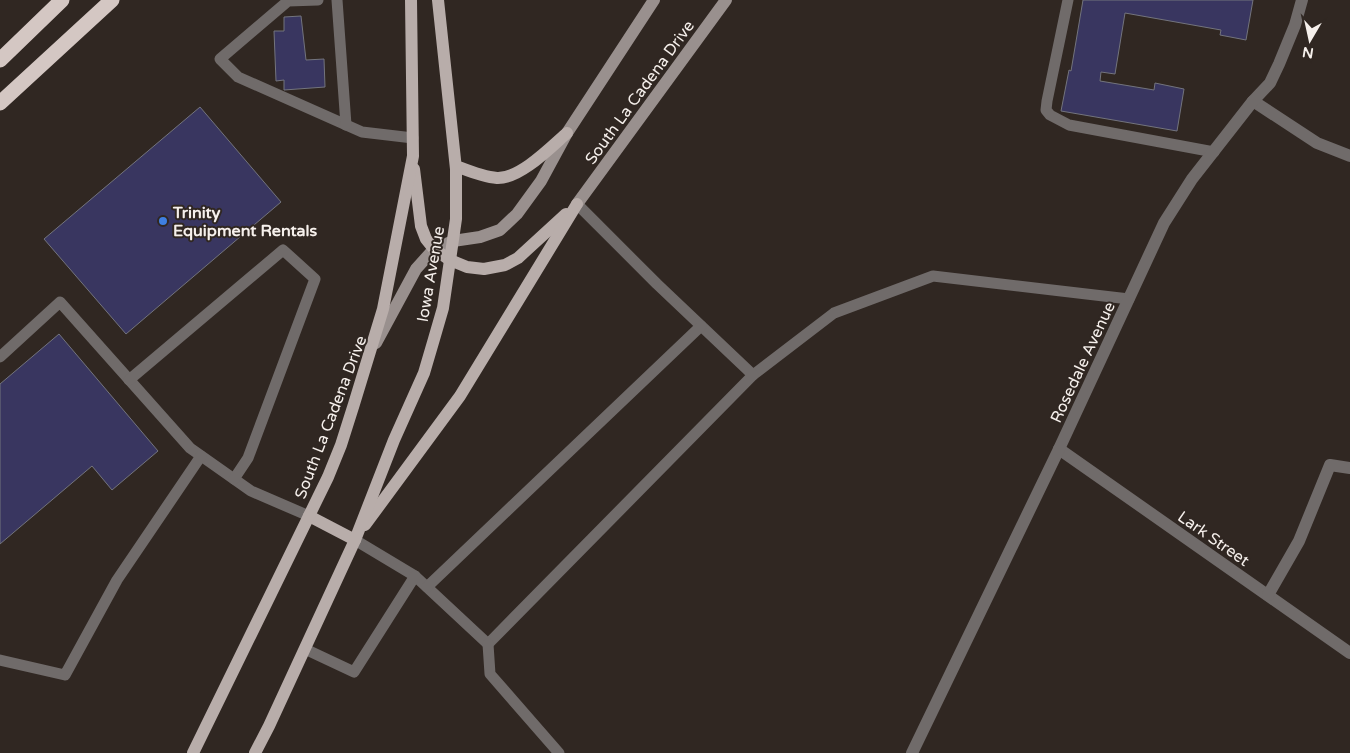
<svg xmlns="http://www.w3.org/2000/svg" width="1350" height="753" viewBox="0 0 1350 753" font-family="'Varela Round',sans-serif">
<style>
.building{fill:#393660;stroke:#73747d}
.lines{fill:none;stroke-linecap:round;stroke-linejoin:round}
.lane{stroke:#706b6a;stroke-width:11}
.street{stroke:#706b6a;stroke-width:12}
.secondary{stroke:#99908e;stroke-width:12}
.primary{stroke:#b8adaa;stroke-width:12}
.highway{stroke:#d4c7c3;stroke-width:15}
.shop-dot{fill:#3f7fe0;stroke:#302722;stroke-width:2}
.labels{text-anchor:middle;stroke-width:4;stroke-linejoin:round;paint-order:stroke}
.street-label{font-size:16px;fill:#f6f0ec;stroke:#302722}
.poi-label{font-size:16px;font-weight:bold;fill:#f6f0ec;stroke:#302722;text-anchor:start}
</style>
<rect width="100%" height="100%" fill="#302722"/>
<g class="building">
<path d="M1083,0H1253L1246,40L1220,35L1221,30L1125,13L1115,74L1101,72L1100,81L1154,90L1155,83L1184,89L1177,131L1061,111L1069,70L1071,71Z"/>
<path d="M301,16L306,60L324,59L325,87L284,90V80L276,81L274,31H284V17Z"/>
<path d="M200,107L281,202L126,334L44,239Z"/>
<path d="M59,334L158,451L112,490L92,466L0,544V384Z"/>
</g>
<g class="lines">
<g class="lane">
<path d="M318,0L288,1L220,59L238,77L362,132L413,138"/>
<path d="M337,0L346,125"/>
<path d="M1068,0L1047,101L1046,110L1050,115L1069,125L1214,152"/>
<path d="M0,357L60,302L190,448L251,491L309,516"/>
<path d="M753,375L834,313L933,276L1129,299"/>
<path d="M129,380L283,250L315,279L248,458L234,479"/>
<path d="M355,540L415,576L488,644L753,375L657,284L577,204"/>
<path d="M427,587L701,326"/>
<path d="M488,644L490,674L559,753"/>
<path d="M305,649L354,672L415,576"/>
<path d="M0,660L65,675L117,580L201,456"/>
</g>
<g class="street">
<path d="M1253,101L1317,143L1350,156"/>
<path d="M1059,449L1350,653"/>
<path d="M1268,595L1299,541L1330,465L1350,468"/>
<path d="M912,753L1059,449L1164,223L1192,179L1253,101L1270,83L1279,64L1295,25L1302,0"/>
</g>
<g class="secondary">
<path d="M577,204L726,0"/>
<path d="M376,343L416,269L434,249L453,241L480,237L500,230L517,214L541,181L567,133L654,0"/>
</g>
<g class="primary">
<path d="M456,166C469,171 483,177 497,178C520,179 551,147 567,133"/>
<path d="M414,169L421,226L426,239L434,249L450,260L467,267L484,269L505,265L518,258L566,214"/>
<path d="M309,516L355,540"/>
<path d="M365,525L460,396L577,204"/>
<path d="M193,753L328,477L341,445L354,404L383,309L413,156L411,0"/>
<path d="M255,753L269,726L355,540L394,440L424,373L434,339L443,308L456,219V169L438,0"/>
</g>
<g class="highway">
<path d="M0,60L62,0"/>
<path d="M0,103L112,0"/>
</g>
</g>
<circle class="shop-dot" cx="163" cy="221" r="5"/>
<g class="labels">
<g class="street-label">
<text transform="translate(639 92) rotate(-54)" y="6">South La Cadena Drive</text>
<text transform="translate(430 274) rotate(-80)" y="6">Iowa Avenue</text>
<text transform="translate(1082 362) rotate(-65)" y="6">Rosedale Avenue</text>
<text transform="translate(330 417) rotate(-69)" y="6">South La Cadena Drive</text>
<text transform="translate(1214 538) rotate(35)" y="6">Lark Street</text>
</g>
<g class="poi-label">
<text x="173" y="218">Trinity<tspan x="173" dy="18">Equipment Rentals</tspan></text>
</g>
</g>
<g transform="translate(1310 40) rotate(189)" stroke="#302722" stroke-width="4" paint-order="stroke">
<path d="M0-4L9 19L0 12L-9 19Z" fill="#f6f0ec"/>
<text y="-8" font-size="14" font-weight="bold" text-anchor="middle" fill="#f6f0ec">N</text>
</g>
</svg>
